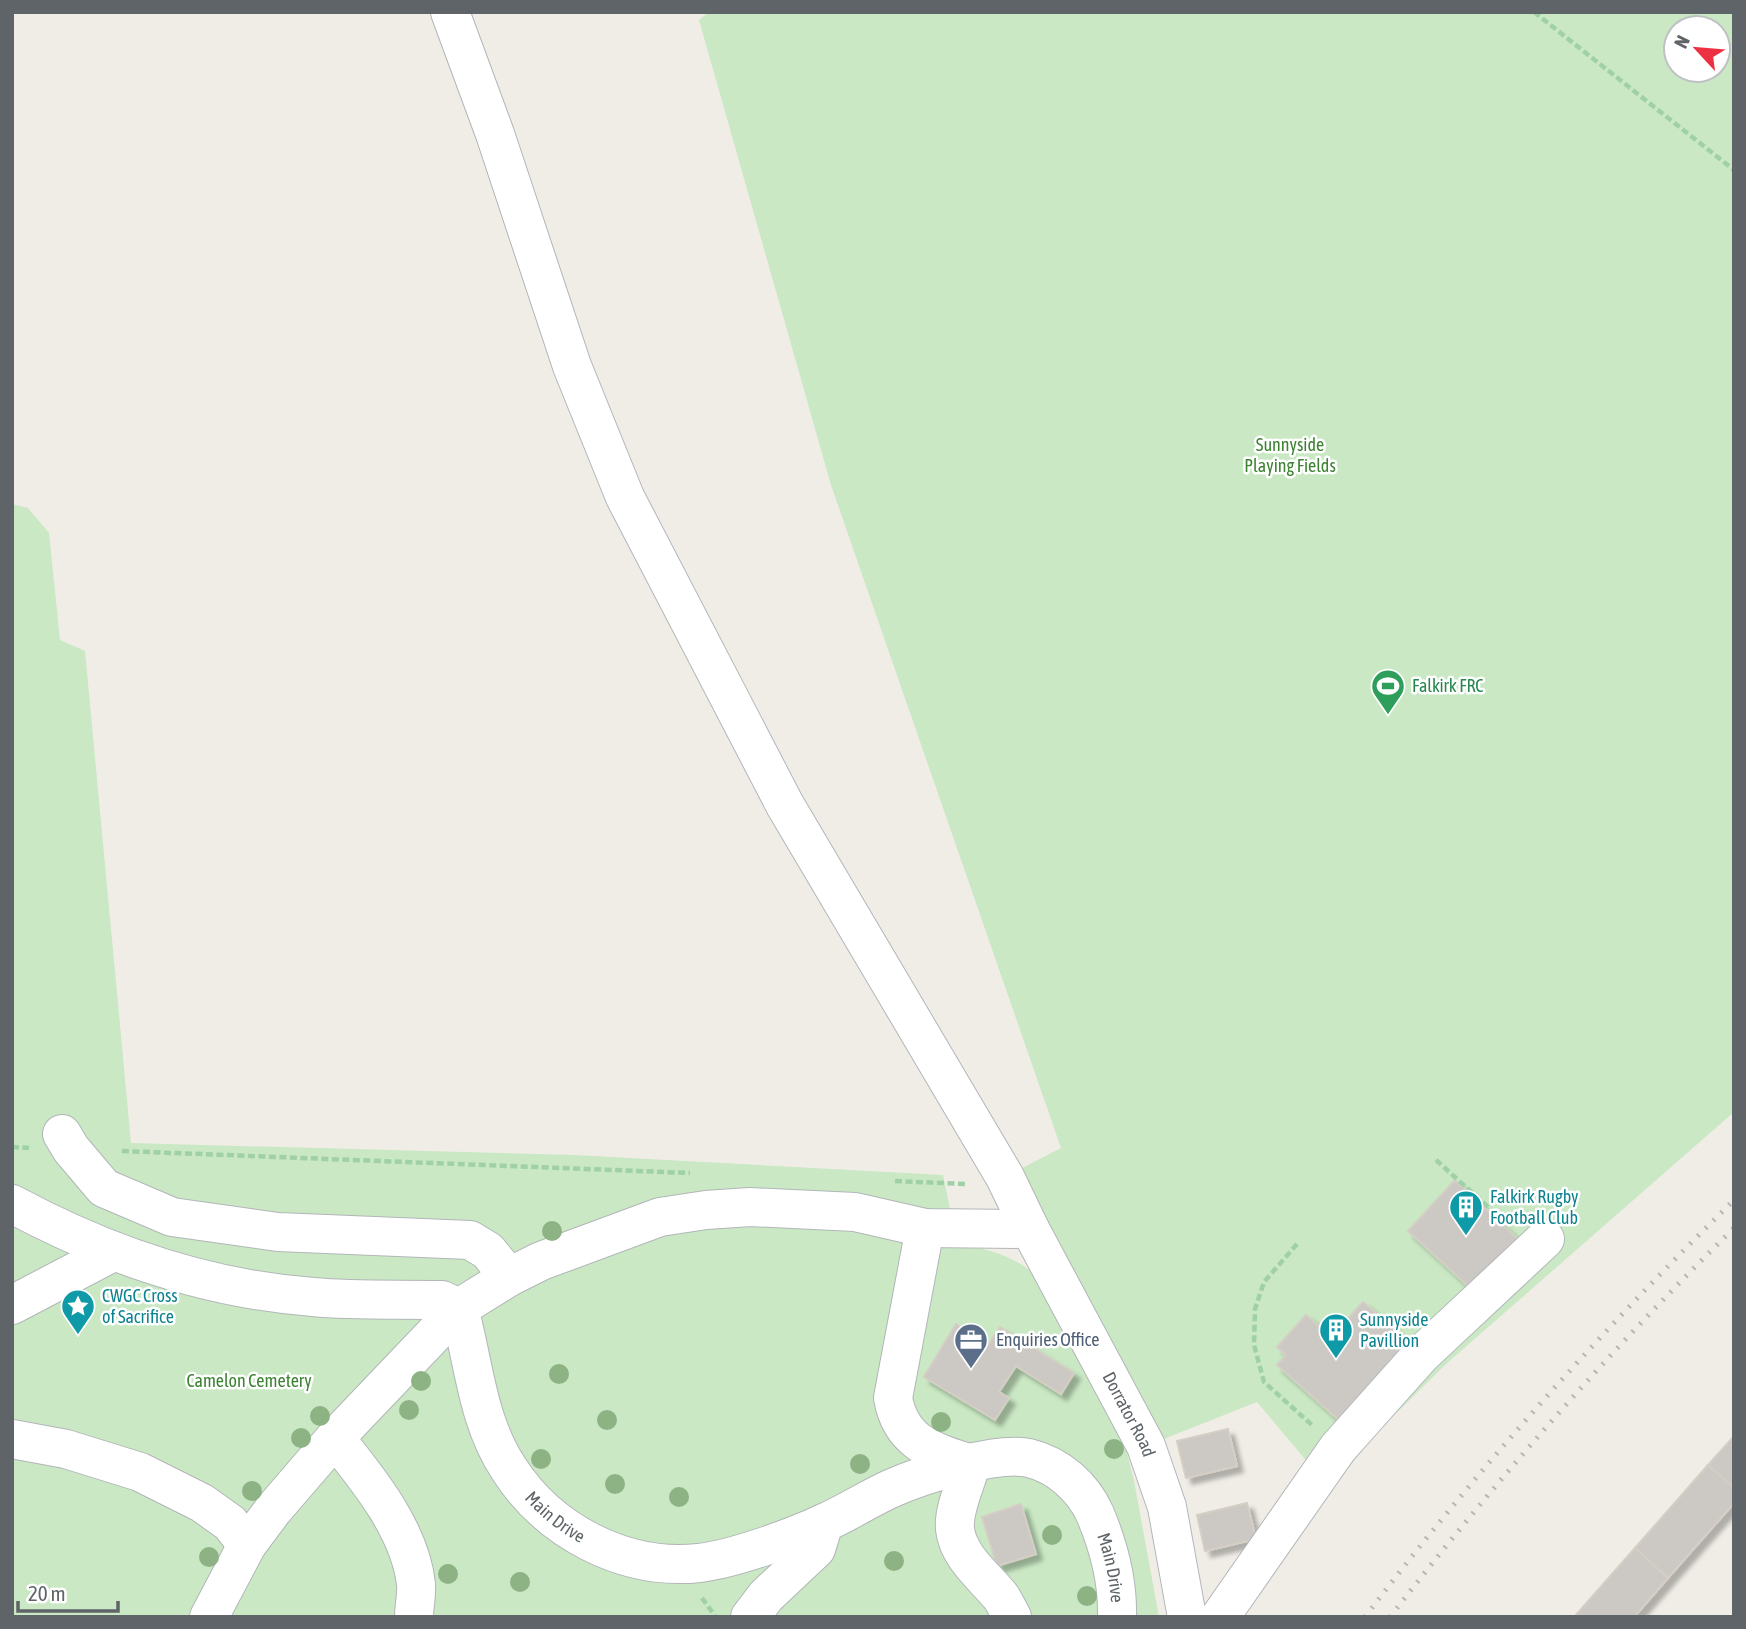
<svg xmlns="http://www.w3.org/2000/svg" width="1746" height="1629" viewBox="0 0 1746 1629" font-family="'Asap Condensed',sans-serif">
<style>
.green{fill:#c9e8c3;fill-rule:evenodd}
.building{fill:#ccc8c4;stroke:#d5cec5;stroke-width:2;filter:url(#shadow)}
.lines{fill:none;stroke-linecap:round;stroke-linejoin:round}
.minor-casing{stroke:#b2b6b9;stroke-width:40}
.path{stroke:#a0d1a6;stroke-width:4.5;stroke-dasharray:7 3.5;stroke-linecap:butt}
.minor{stroke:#fff;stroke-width:38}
.rail{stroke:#b5b6b7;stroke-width:5;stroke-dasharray:2 9;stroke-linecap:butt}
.tree{fill:#8db283}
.labels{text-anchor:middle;stroke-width:5;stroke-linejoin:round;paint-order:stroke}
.park-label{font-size:18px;fill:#3c8232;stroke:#fff}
.leisure-label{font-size:18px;fill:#27864d;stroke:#fff;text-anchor:start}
.culture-label{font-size:18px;fill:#0d838f;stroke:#fff;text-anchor:start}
.service-label{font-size:18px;fill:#4e5e75;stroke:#fff;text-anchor:start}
.street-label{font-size:18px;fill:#5e6467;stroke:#fff}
</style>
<defs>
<filter id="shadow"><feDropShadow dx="6" dy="6" stdDeviation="2" flood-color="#0004"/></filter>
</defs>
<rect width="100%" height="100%" fill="#f0ede7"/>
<g class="green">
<path d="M709,12H1734V1112L1446,1364L1380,1429L1323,1499L1310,1465L1257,1402L1146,1446L1005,1177L1061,1148L831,485L699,20ZM1676,28H1718V70H1676Z"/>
<path d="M12,504L28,508L49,533L60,640L85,651L131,1143L574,1155L943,1175L954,1228L960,1244C1001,1252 1018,1258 1049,1286L1125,1444L1134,1481L1159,1617H12Z"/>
</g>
<g class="building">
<path d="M1455,1180L1523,1244L1477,1294L1408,1231Z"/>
<path d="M1363,1302L1408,1341L1339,1420L1277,1365L1286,1355L1277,1347L1306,1315L1331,1337Z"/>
<path d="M956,1324L988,1345L1000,1327L1074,1373L1061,1394L1016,1366L999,1392L1009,1398L995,1420L924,1377Z"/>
<path d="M1228,1429L1237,1466L1186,1478L1177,1441Z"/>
<path d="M1734,1436V1488L1708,1465Z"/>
<path d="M1708,1465L1734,1488V1503L1668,1578L1635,1548Z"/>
<path d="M1247,1503L1256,1539L1205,1551L1197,1515Z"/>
<path d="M1021,1504L1036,1554L997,1566L982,1517Z"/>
<path d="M1635,1548L1668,1578L1634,1617H1574Z"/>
</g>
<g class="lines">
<g class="minor-casing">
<g id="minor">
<path id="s1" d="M450,12L495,134L572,366L625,497L785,805L1005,1177L1030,1229L1146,1446L1167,1507L1187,1617"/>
<path d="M62,1134L71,1149L104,1188L172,1217L278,1232L470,1240L488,1251L509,1277"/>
<path id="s2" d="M12,1204C105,1254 206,1289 313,1297C355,1301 399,1299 442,1300L459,1308C474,1363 477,1421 509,1469C549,1531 624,1571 699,1563C734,1559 791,1538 824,1523C847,1513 868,1499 890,1489C921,1475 997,1451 1029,1458C1058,1465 1083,1487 1095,1514C1109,1547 1118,1581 1117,1617"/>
<path d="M925,1228L893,1398C901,1443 932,1451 971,1464C966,1484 953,1509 955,1529C958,1557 985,1577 1001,1597C1005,1603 1008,1610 1012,1617"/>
<path d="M12,1305L113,1252"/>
<path d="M335,1438C368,1479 410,1530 416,1584C417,1595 414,1606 414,1617"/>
<path d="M12,1439L66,1449L140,1472L202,1503L230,1523L247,1545"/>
<path d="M209,1617L247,1545L273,1510L335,1438L459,1308L509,1277L541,1261L660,1217L706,1210L750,1207L855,1212L925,1228L1030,1229"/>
<path d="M750,1617L766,1596L816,1549L824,1523"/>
<path d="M1220,1617L1338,1448L1421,1355L1545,1239"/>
</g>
</g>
<g class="path">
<path d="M1534,12L1734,170"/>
<path d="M12,1147L29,1148"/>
<path d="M122,1151L690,1173"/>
<path d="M1436,1160L1508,1225"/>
<path d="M895,1181L966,1184"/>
<path d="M1297,1244L1264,1282L1255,1309L1254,1345L1264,1382L1313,1426"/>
<path d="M702,1598L715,1616"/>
</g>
<use href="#minor" class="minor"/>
<g class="rail">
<path d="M1365,1617C1477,1469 1602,1330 1734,1200"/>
<path d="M1390,1617C1496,1480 1611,1349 1734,1228"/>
</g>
</g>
<g class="tree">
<circle cx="552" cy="1231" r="10"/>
<circle cx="559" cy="1374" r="10"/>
<circle cx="421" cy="1381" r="10"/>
<circle cx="409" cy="1410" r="10"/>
<circle cx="320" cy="1416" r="10"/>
<circle cx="607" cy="1420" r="10"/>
<circle cx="941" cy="1422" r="10"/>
<circle cx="301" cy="1438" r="10"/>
<circle cx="1114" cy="1449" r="10"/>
<circle cx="541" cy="1459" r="10"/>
<circle cx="860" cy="1464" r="10"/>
<circle cx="615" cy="1484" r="10"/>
<circle cx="252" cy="1491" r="10"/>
<circle cx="679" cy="1497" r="10"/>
<circle cx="1052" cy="1535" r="10"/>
<circle cx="209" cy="1557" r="10"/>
<circle cx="894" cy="1561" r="10"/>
<circle cx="448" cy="1574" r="10"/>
<circle cx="520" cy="1582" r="10"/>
<circle cx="1087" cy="1596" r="10"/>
</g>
<defs>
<g id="stadium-pin" transform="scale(1.75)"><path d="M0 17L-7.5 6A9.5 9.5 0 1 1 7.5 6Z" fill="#2e9e5b" stroke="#fff"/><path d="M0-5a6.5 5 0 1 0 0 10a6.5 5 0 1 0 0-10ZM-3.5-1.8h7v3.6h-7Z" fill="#fff"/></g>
<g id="building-pin" transform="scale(1.75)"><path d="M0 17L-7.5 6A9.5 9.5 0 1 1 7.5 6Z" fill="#0f9aa8" stroke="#fff"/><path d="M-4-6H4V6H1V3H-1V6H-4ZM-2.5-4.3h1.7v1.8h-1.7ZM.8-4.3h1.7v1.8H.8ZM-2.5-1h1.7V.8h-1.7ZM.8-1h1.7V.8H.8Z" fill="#fff"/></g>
<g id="sight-pin" transform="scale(1.75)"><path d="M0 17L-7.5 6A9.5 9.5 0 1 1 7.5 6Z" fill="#0f9aa8" stroke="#fff"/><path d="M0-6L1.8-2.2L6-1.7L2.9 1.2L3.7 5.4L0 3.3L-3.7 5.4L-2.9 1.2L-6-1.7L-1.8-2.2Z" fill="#fff"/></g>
<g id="office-pin" transform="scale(1.75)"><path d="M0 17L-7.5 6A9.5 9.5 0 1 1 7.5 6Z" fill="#5c6f8a" stroke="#fff"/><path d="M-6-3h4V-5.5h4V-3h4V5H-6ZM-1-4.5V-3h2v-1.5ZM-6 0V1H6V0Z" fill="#fff"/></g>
</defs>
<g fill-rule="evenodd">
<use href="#stadium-pin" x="1388" y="686"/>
<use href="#building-pin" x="1466" y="1207"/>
<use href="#sight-pin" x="78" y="1306"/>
<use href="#building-pin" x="1336" y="1330"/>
<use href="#office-pin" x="971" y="1340"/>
</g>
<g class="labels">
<g class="park-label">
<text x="1290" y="451">Sunnyside<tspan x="1290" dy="21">Playing Fields</tspan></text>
<text x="249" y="1387">Camelon Cemetery</text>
</g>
<g class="leisure-label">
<text x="1412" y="692">Falkirk FRC</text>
</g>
<g class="culture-label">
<text x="1490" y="1203">Falkirk Rugby<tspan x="1490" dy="21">Football Club</tspan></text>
<text x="102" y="1302">CWGC Cross<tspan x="102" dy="21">of Sacrifice</tspan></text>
<text x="1360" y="1326">Sunnyside<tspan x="1360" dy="21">Pavillion</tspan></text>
</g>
<g class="service-label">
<text x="996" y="1346">Enquiries Office</text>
</g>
<g class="street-label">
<text dy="6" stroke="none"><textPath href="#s1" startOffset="1563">Dorrator Road</textPath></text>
<text dy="6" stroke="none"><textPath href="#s2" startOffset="702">Main Drive</textPath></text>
<text dy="6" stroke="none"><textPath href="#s2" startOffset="1353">Main Drive</textPath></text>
</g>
</g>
<rect width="1746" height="1629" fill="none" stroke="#5e6467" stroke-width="28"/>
<g transform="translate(1697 49) rotate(296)"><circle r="33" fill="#ffffff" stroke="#bfc1c2" stroke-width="2"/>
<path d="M0-5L12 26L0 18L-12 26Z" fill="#ec3142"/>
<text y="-10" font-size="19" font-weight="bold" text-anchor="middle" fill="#5e6467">N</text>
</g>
<path d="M18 1601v10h100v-10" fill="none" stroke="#5e6467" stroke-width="3.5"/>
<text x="28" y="1601" font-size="21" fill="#5e6467" stroke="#ffffff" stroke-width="5" paint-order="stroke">20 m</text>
</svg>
